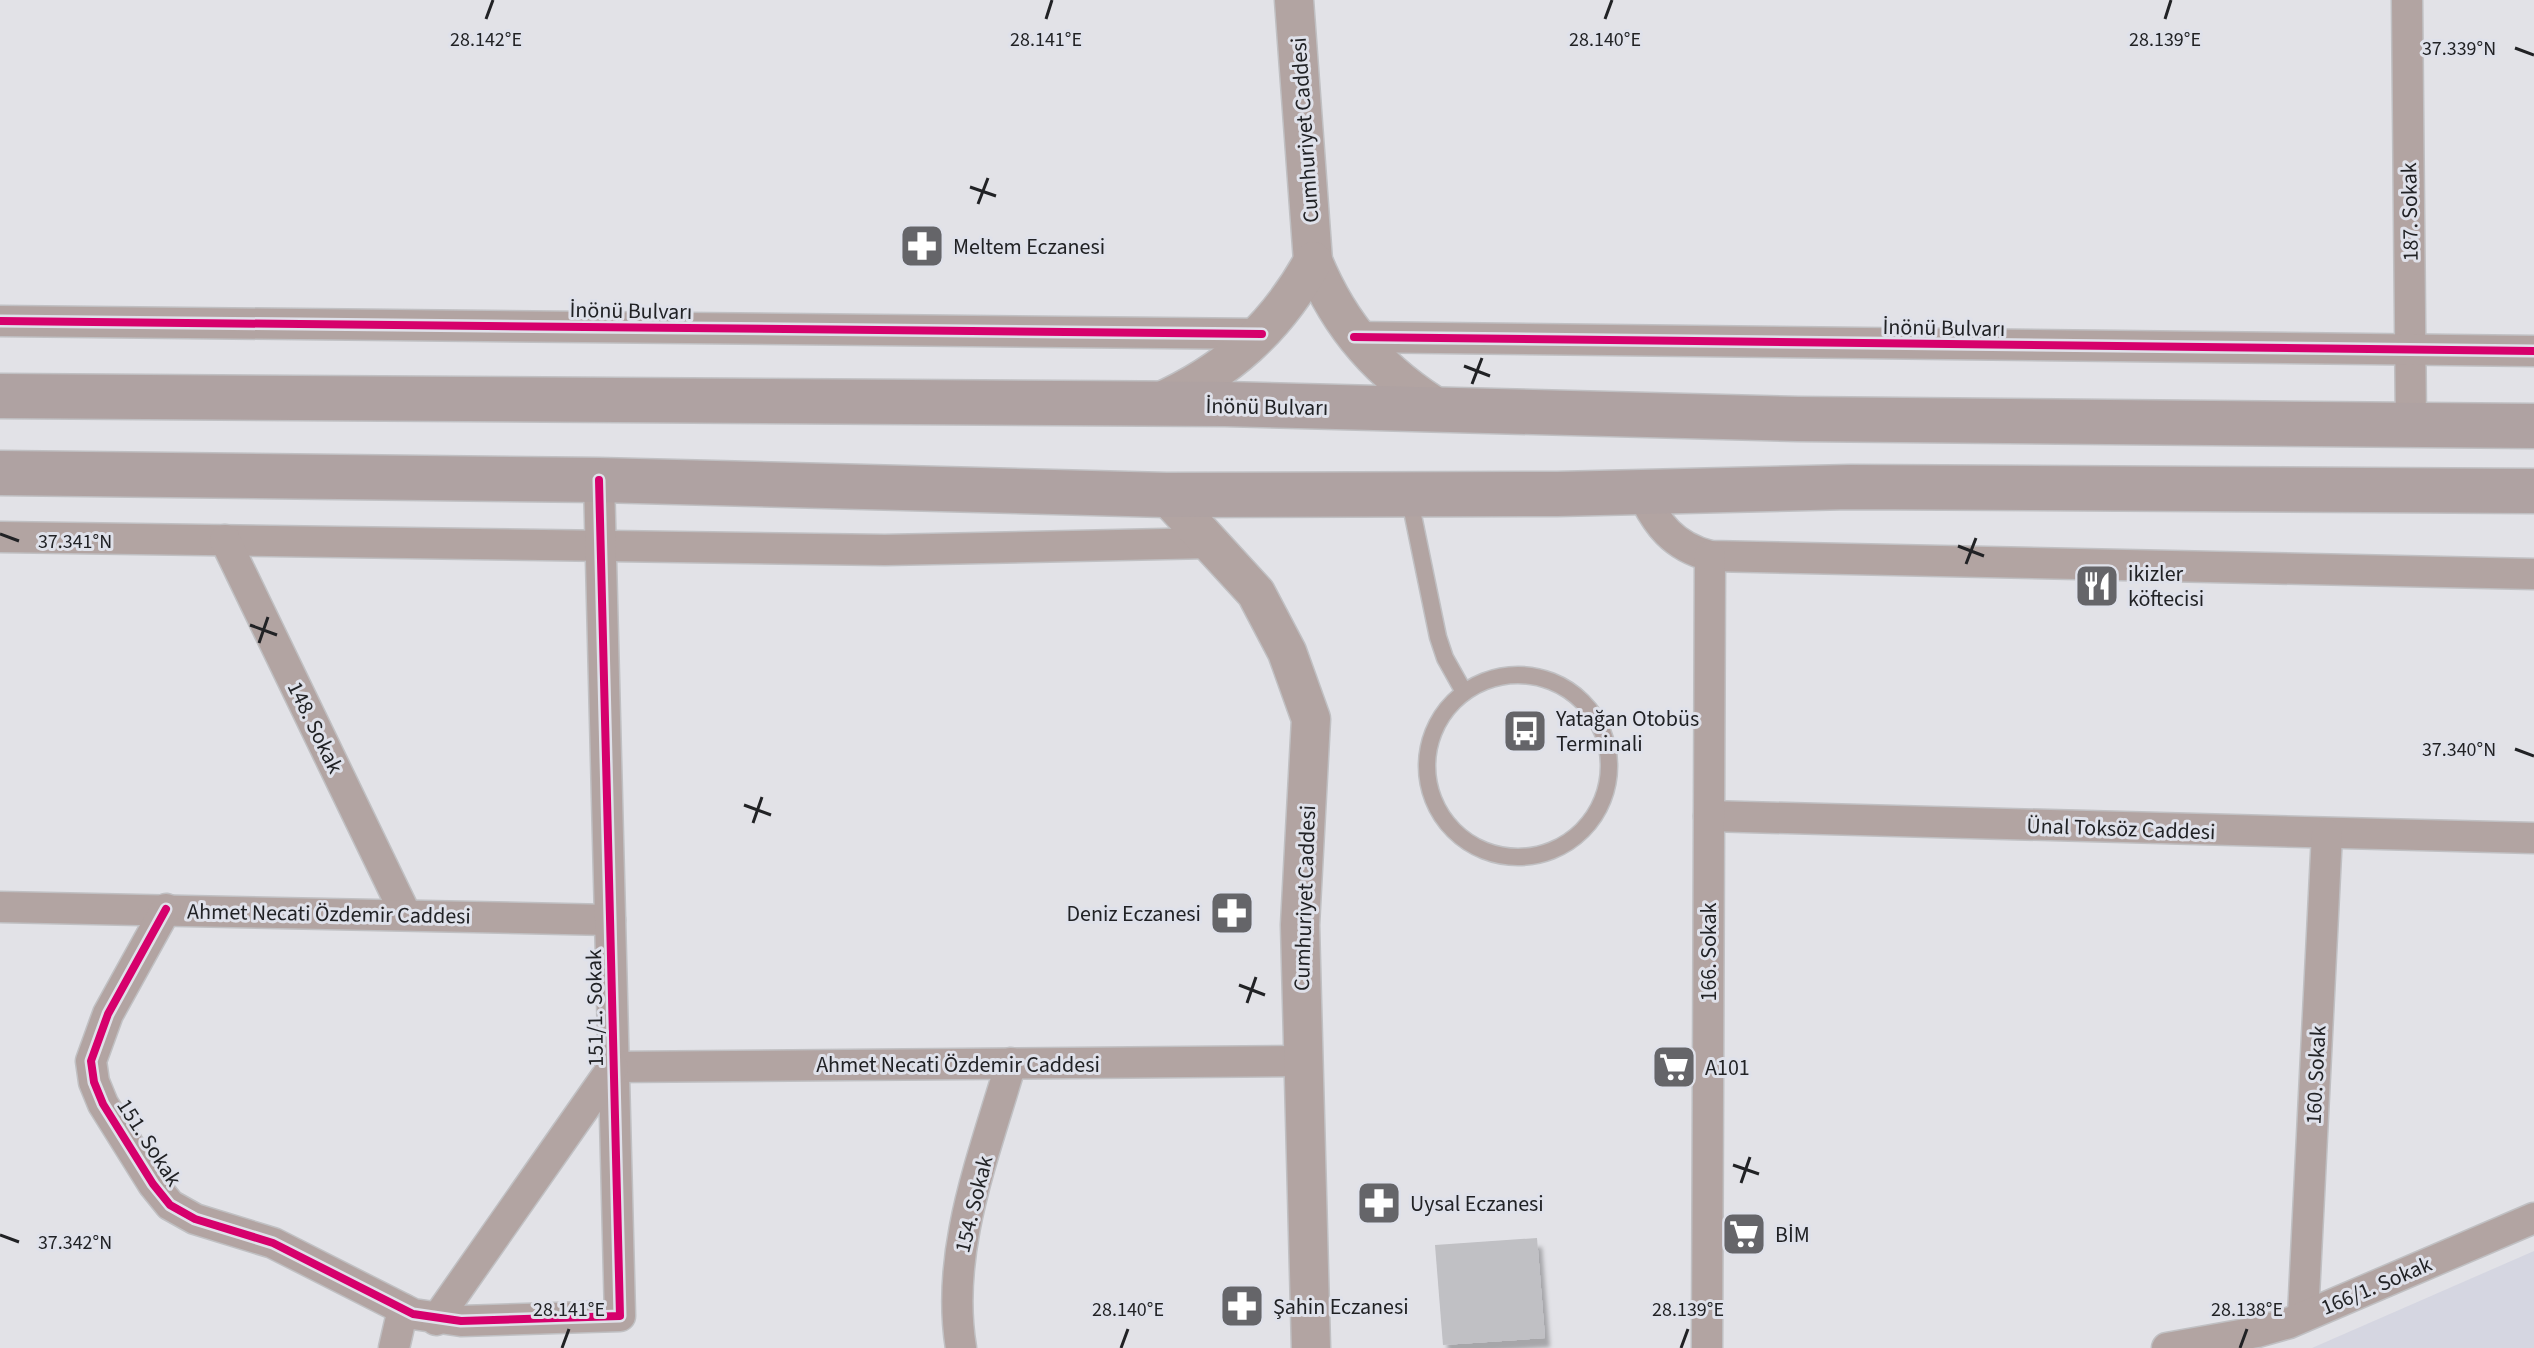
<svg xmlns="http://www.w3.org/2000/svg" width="2534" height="1348" viewBox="0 0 2534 1348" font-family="'Source Sans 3',sans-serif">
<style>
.built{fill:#d5d6e1}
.building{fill:#c0c0c4;filter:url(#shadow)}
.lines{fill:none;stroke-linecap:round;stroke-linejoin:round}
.service-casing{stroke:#c0c0c3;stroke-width:19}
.minor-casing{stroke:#c0c0c3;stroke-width:33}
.tertiary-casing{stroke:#c0c0c3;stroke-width:41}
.trunk-casing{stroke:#c0c0c3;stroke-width:47}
.service{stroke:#b2a4a2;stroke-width:16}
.minor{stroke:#b2a4a2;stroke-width:30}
.tertiary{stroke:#b2a4a2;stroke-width:38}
.trunk{stroke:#afa2a2;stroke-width:44}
.cycleway-casing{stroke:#dfe1ea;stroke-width:13}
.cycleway{stroke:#d6006c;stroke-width:8}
.ticks{fill:none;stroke:#212225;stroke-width:3}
.labels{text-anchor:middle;stroke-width:6;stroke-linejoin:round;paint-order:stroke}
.street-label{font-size:22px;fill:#212225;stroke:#dfe1ea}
.poi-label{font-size:22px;fill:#212225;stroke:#dfe1ea;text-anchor:start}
.ticks-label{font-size:20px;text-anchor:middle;fill:#212225;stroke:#dfe1ea;stroke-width:6;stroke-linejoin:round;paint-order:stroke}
</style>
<defs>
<filter id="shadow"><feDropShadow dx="5" dy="9" stdDeviation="2" flood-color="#0004"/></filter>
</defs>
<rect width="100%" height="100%" fill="#e2e2e7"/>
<path class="built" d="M2534,1251V1348H2312Z"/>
<path class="building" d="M1537,1238L1545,1338L1443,1345L1435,1245Z"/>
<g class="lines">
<g class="service-casing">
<g id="service">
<path d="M1409,496L1438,637L1445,658L1464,692"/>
<circle cx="1518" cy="766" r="91"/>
</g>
</g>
<g class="minor-casing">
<g id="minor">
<path d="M2407,0L2411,425"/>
<path d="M0,321L1262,334"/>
<path d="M1354,337L2534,351"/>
<path d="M1641,491C1657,525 1673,546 1710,556L2534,574"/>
<path d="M0,537L885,550L1210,543"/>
<path d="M225,540L406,915"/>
<path d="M1709,816L2534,838"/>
<path d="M0,907L610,920"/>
<path d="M166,909L108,1014L91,1061L94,1082L103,1104L153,1184L170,1205L195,1219L273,1243L413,1314L461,1321L620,1316L599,480"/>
<path d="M613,1067L1303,1061"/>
<path d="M2303,1316L2327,834"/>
<path d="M436,1320L613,1067"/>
<path d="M394,1348L403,1309"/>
<path d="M961,1348C945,1251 984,1156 1011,1063"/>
<path d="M1707,1348L1710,556"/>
<path d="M2167,1348L2257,1332L2289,1323L2534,1218"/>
</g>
</g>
<g class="tertiary-casing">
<g id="tertiary">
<path d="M1294,0L1313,261C1340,327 1381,374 1443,411"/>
<path d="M1157,403C1227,372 1276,328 1313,261"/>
<path d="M1166,495L1256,593L1287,652L1311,719L1300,925L1311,1348"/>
</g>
</g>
<g class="trunk-casing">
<g id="trunk">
<path d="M0,396L1225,404L1798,419L2534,426"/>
<path d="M0,473L599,480L1166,495L1557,494L1850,487L2534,491"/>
</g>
</g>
<use href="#service" class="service"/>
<use href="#minor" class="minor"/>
<use href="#tertiary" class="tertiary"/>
<use href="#trunk" class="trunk"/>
<g class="cycleway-casing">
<g id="cycleway">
<path d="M0,321L1262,334"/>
<path d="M1354,337L2534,351"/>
<path d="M166,909L108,1014L91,1061L94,1082L103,1104L153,1184L170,1205L195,1219L273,1243L413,1314L461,1321L620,1316L599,480"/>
</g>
</g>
<use href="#cycleway" class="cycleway"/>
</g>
<path class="ticks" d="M486,19L493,0M1046,19L1052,0M1605,19L1612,0M2165,19L2171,0M2515,48L2534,55M970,187L996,196M978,204L988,178M1464,366L1490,376M1472,384L1482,358M0,534L19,541M1958,546L1984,556M1966,564L1976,538M250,625L277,635M259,643L268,617M2515,749L2534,756M744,805L771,815M753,823L762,797M1239,985L1265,995M1247,1003L1256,977M1733,1165L1759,1174M1741,1183L1750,1157M0,1235L19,1242M562,1348L569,1329M1121,1348L1128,1329M1681,1348L1688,1329M2240,1348L2247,1329"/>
<defs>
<g id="pharmacy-square" transform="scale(2.3)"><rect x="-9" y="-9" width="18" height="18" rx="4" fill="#656569" stroke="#dfe1ea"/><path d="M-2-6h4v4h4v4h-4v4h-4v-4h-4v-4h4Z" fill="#fff"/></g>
<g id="restaurant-square" transform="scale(2.3)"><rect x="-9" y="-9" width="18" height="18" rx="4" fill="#656569" stroke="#dfe1ea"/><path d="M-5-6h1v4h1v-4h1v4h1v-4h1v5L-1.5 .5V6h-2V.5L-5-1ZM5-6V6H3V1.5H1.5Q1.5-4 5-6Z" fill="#fff"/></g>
<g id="bus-square" transform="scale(2.3)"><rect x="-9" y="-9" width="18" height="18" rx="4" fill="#656569" stroke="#dfe1ea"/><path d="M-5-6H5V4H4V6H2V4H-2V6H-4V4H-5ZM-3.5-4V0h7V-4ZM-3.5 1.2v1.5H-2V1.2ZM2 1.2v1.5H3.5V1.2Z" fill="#fff"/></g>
<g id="supermarket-square" transform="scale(2.3)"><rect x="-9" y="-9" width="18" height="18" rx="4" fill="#656569" stroke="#dfe1ea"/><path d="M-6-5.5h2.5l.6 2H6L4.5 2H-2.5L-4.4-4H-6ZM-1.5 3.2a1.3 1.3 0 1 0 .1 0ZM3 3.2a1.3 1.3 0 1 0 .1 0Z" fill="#fff"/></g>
</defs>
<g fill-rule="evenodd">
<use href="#pharmacy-square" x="922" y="246"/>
<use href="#restaurant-square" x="2097" y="586"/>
<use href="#bus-square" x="1525" y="731"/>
<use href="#pharmacy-square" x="1232" y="913"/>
<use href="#supermarket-square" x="1674" y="1067"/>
<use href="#pharmacy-square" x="1379" y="1203"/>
<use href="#supermarket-square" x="1744" y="1234"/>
<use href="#pharmacy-square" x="1242" y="1306"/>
</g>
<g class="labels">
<g class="street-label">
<text transform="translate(1304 130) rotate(-94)" y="8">Cumhuriyet Caddesi</text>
<text transform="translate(2409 212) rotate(-91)" y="8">187. Sokak</text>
<text transform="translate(631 310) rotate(1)" y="8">İnönü Bulvarı</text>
<text transform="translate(1944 327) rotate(1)" y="8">İnönü Bulvarı</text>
<text transform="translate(1267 406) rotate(1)" y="8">İnönü Bulvarı</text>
<text transform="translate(316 727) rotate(64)" y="8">148. Sokak</text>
<text transform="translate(2121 828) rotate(2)" y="8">Ünal Toksöz Caddesi</text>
<text transform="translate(1304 898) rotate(-88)" y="8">Cumhuriyet Caddesi</text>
<text transform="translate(329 913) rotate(1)" y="8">Ahmet Necati Özdemir Caddesi</text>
<text transform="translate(1708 952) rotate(-90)" y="8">166. Sokak</text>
<text transform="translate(594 1008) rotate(-91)" y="8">151/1. Sokak</text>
<text x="958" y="1072">Ahmet Necati Özdemir Caddesi</text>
<text transform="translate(2315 1075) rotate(-87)" y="8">160. Sokak</text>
<text transform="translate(150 1142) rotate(57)" y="8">151. Sokak</text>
<text transform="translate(973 1204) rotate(-76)" y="8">154. Sokak</text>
<text transform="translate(2376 1285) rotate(-23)" y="8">166/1. Sokak</text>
</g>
<g class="poi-label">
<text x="953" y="254">Meltem Eczanesi</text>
<text x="2128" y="581">ikizler<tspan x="2128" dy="25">köftecisi</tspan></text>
<text x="1556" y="726">Yatağan Otobüs<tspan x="1556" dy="25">Terminali</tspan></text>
<text x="1201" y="921" text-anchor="end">Deniz Eczanesi</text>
<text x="1705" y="1075">A101</text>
<text x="1410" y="1211">Uysal Eczanesi</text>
<text x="1775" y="1242">BİM</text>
<text x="1273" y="1314">Şahin Eczanesi</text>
</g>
</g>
<g class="ticks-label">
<text x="486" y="46">28.142°E</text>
<text x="1046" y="46">28.141°E</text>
<text x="1605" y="46">28.140°E</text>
<text x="2165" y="46">28.139°E</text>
<text x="2459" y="55">37.339°N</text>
<text x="75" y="548">37.341°N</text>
<text x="2459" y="756">37.340°N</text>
<text x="75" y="1249">37.342°N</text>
<text x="569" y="1316">28.141°E</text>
<text x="1128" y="1316">28.140°E</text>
<text x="1688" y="1316">28.139°E</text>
<text x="2247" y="1316">28.138°E</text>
</g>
</svg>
